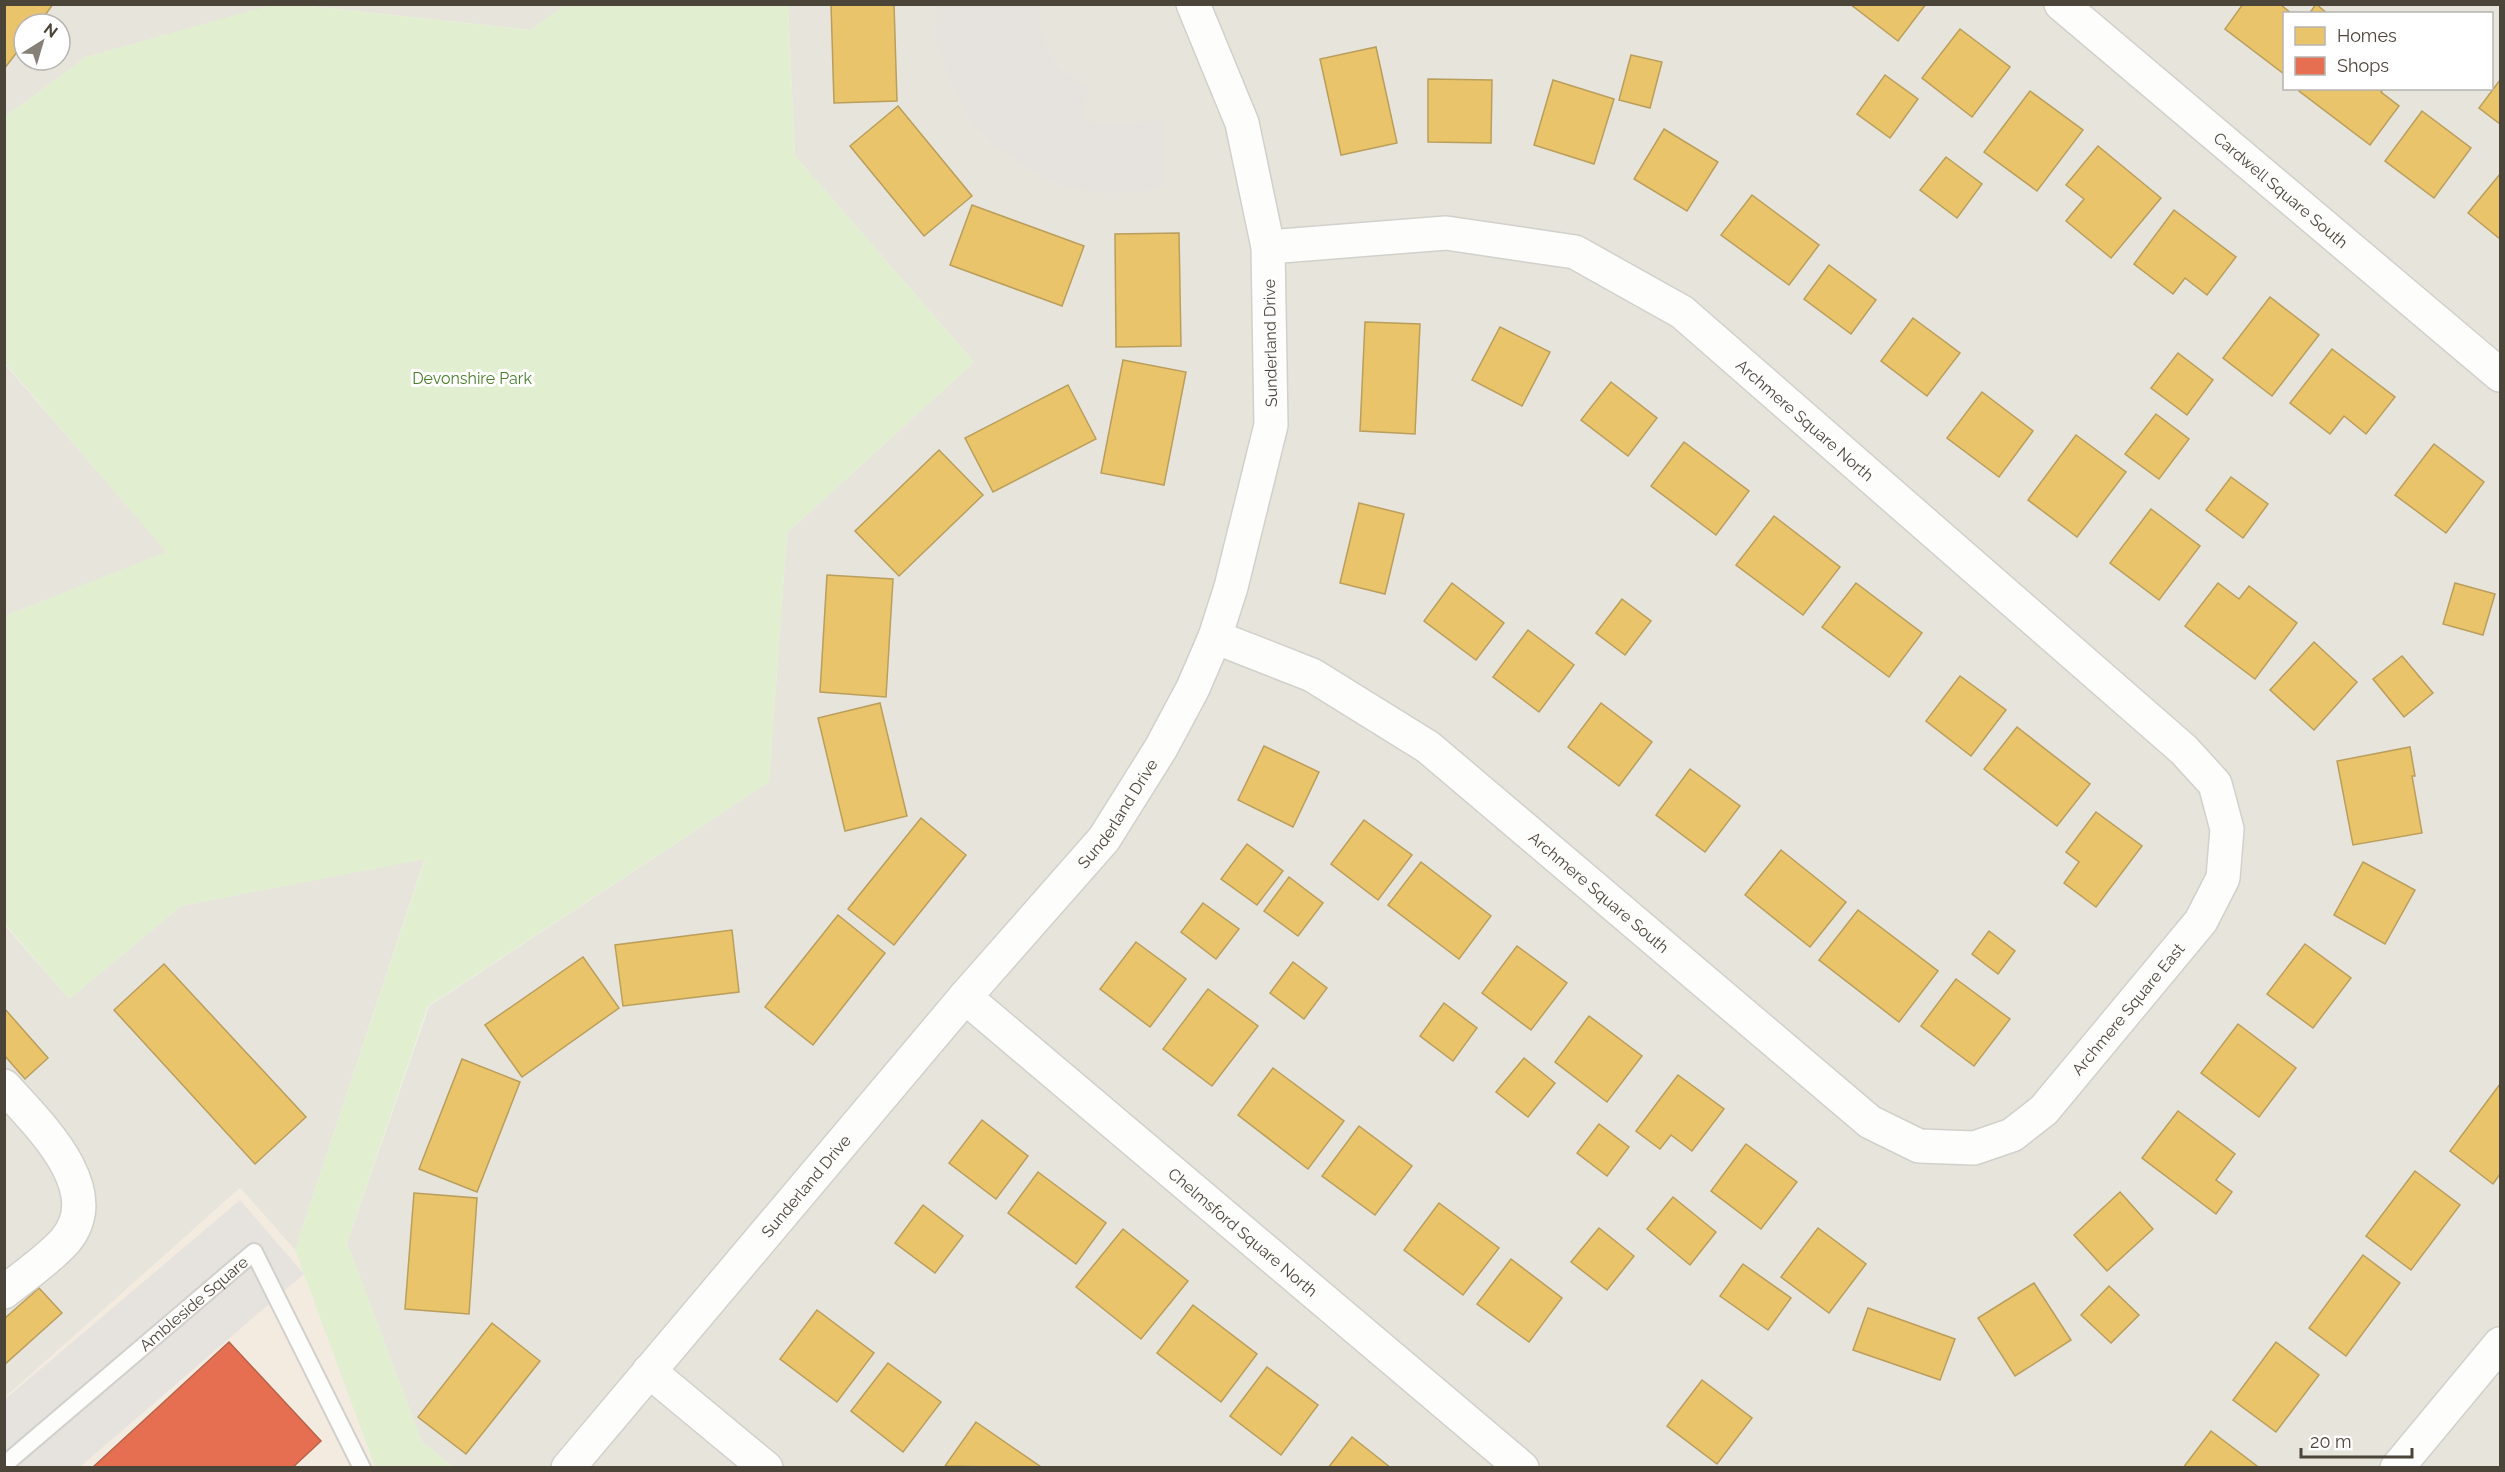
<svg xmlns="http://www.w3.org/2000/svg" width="2505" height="1472" viewBox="0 0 2505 1472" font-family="Raleway,sans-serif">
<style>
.residential{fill:#e7e4dc;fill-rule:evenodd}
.commercial{fill:#f3ebdf}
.green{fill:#e1eecf}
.parking{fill:#e6e3df}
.homes{fill:#e9c46a;stroke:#ba9e5b;stroke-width:1.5}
.shops{fill:#e76f51;stroke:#b8624a;stroke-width:1.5}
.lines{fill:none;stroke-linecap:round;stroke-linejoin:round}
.service-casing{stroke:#d2d0cb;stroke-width:20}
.minor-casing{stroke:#d2d0cb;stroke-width:36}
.tertiary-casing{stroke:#d2d0cb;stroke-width:36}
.service{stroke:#fdfdfc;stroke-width:16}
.minor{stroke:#fdfdfc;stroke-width:33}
.tertiary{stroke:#fdfdfc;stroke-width:33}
.labels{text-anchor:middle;stroke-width:6;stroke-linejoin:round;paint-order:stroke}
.street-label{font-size:16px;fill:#4b4439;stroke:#fff}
.park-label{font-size:16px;fill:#4a7f2a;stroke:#fff}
</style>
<rect width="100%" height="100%" fill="#f4f2ee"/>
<g class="residential">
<path d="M5,5H275L86,57L5,117ZM24,24H60V60H24Z"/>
<path d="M300,5H565L531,30Z"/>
<path d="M788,5H2500V1467H453L422,1442L347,1243L429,1006L769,782L787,533L974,362L795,156ZM2284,14H2492V88H2284Z"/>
<path d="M4,363L167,552L5,616H4Z"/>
<path d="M425,858L295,1250L240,1188L5,1398L4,924L69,999L181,906Z"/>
</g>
<path class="commercial" d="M240,1188L295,1250L375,1467H5L4,1398Z"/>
<path class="green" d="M275,4L300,5L531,30L565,5H788L795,156L974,362L787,533L769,782L428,1006L347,1243L422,1442L453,1467H375L295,1250L425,859L181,906L69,999L5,924V616L166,552L5,363V117L86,57Z"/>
<g class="parking">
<path d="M937,5H1039L1041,31L1051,56L1063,70L1088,88L1082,119L1106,125L1162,120V187L1139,192L1109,193L1079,190L1043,178L989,142L973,125L951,81L936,40Z"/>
<path d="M240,1200L304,1274L80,1467H5L4,1400Z"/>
</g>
<g class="homes">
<path d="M4,4H53L39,24H24V43L4,69Z"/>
<path d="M831,4H894L897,101L834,103Z"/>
<path d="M1850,4H1926L1898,41Z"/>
<path d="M2243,4H2280L2292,14H2284V74L2225,29Z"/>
<path d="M2316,4L2328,14H2309Z"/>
<path d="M1960,29L2010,67L1972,117L1922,78Z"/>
<path d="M1376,47L1397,143L1341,155L1320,59Z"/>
<path d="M1631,55L1662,62L1650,108L1619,100Z"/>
<path d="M1885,75L1918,99L1890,138L1857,114Z"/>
<path d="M1428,79L1492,80L1491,143L1428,142Z"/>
<path d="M1553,80L1614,99L1594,164L1534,145Z"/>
<path d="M2500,80V124L2479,108Z"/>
<path d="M2301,88H2384L2381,92L2399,106L2370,145L2299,91Z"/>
<path d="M2030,91L2083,130L2037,191L1984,152Z"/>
<path d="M898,106L972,196L924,236L850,146Z"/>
<path d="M2422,111L2471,148L2434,198L2385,161Z"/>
<path d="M1664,129L1718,162L1687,211L1634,179Z"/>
<path d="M2098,146L2161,198L2111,258L2066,221L2084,199L2066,185Z"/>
<path d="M1946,157L1982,184L1957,218L1920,190Z"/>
<path d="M2500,174V239L2468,213Z"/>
<path d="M1752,195L1819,245L1789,285L1721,235Z"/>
<path d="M972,205L1084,246L1062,306L950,265Z"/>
<path d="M2174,210L2236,257L2207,295L2185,278L2173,294L2134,264Z"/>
<path d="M1179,233L1181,346L1116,347L1115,234Z"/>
<path d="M1829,265L1876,300L1851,334L1804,299Z"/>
<path d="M2270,297L2319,335L2272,396L2223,358Z"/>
<path d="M1913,318L1960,353L1927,396L1881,361Z"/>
<path d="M1365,322L1420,324L1415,434L1360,431Z"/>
<path d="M1500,327L1550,352L1522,406L1472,380Z"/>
<path d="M2332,349L2395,397L2366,434L2344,416L2330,434L2290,403Z"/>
<path d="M2178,353L2213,380L2187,415L2151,388Z"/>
<path d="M1123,360L1186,372L1164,485L1101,473Z"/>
<path d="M1611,382L1657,418L1628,456L1581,420Z"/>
<path d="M1068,385L1096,439L993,492L965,438Z"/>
<path d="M1982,392L2033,431L1999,477L1947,438Z"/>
<path d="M2156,414L2189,439L2159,479L2125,454Z"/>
<path d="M2076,435L2126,472L2077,537L2028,500Z"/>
<path d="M1684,442L1749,491L1716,535L1651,486Z"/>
<path d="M2434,444L2484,482L2446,533L2395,495Z"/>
<path d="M939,450L983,495L899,576L855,531Z"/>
<path d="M2231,477L2268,504L2243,538L2206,510Z"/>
<path d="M1359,503L1404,514L1385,594L1340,583Z"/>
<path d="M2151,509L2200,546L2159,600L2110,563Z"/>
<path d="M1774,516L1840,567L1803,615L1736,565Z"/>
<path d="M827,575L893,579L886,697L820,692Z"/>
<path d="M1452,583L1504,623L1476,660L1424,621Z"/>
<path d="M1856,583L1922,633L1889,677L1822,627Z"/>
<path d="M2218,583L2239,599L2249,586L2297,623L2255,679L2185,626Z"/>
<path d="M2455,583L2495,594L2483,635L2443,624Z"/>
<path d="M1622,599L1651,621L1625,655L1596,633Z"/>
<path d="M1528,630L1574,665L1539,712L1493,677Z"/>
<path d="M2314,642L2357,682L2314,730L2270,690Z"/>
<path d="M2402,656L2433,693L2404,717L2373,679Z"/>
<path d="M1960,676L2006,710L1971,756L1926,721Z"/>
<path d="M880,703L907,816L845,831L818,718Z"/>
<path d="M1601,703L1652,742L1619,786L1568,747Z"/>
<path d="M2017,727L2090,784L2057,826L1984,769Z"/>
<path d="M1264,746L1319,772L1293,827L1238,800Z"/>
<path d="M2410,747L2415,776H2412L2422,833L2353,845L2337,761Z"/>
<path d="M1690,769L1740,806L1705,852L1656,815Z"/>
<path d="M2096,812L2142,846L2096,907L2064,883L2079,862L2066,852Z"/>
<path d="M921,818L966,855L894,945L848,909Z"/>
<path d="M1364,820L1412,855L1378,900L1331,864Z"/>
<path d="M1247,844L1283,871L1257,905L1221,879Z"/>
<path d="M1781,850L1846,902L1810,947L1745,895Z"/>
<path d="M1421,862L1491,916L1459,959L1388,905Z"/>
<path d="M2363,862L2415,890L2385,944L2334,915Z"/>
<path d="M1289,877L1323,903L1298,936L1264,911Z"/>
<path d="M1203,903L1239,929L1216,959L1181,932Z"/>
<path d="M1858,910L1938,971L1899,1022L1819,960Z"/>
<path d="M838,915L885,953L813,1045L765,1007Z"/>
<path d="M732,930L739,992L623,1006L615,945Z"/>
<path d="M1989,931L2015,951L1998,974L1972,954Z"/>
<path d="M1136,942L1186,979L1150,1027L1100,989Z"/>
<path d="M2305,944L2351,978L2313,1028L2267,994Z"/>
<path d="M1517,946L1567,983L1531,1030L1482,993Z"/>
<path d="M583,957L619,1008L522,1077L485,1025Z"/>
<path d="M1293,962L1327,988L1304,1019L1270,993Z"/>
<path d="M164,964L306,1117L255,1164L114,1010Z"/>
<path d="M1956,979L2010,1019L1974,1066L1921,1026Z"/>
<path d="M1208,989L1258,1026L1212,1086L1163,1049Z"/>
<path d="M1444,1003L1477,1028L1453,1061L1420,1036Z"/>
<path d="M4,1008L48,1058L25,1079L4,1055Z"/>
<path d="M1589,1016L1642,1056L1607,1102L1555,1062Z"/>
<path d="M2238,1024L2296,1068L2259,1117L2201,1073Z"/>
<path d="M1524,1058L1555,1083L1528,1117L1496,1092Z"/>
<path d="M462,1059L520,1082L477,1192L419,1169Z"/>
<path d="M1273,1068L1344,1121L1308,1169L1238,1115Z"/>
<path d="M1678,1075L1724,1109L1692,1151L1671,1135L1660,1149L1636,1131Z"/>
<path d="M2500,1084V1174L2493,1184L2450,1151Z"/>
<path d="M2178,1111L2235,1154L2216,1180L2232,1192L2216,1214L2142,1158Z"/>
<path d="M982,1120L1028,1156L996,1199L949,1163Z"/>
<path d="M1599,1124L1629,1147L1607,1176L1577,1153Z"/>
<path d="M1359,1126L1412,1166L1375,1215L1322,1176Z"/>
<path d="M1746,1144L1797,1182L1761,1229L1711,1191Z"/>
<path d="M2415,1171L2460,1205L2411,1270L2366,1236Z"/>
<path d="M1038,1172L1106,1223L1076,1264L1008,1213Z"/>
<path d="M2120,1192L2153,1229L2107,1271L2074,1235Z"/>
<path d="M414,1193L477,1198L469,1314L405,1309Z"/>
<path d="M1673,1197L1716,1232L1690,1265L1647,1229Z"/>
<path d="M1439,1203L1499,1248L1463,1295L1404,1250Z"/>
<path d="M923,1205L963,1236L935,1273L895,1243Z"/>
<path d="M1599,1228L1634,1256L1607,1290L1571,1262Z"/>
<path d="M1818,1228L1866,1264L1829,1313L1781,1277Z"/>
<path d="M1123,1229L1188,1281L1141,1339L1076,1287Z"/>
<path d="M2363,1255L2400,1283L2346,1356L2309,1328Z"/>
<path d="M1511,1259L1562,1298L1529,1342L1477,1304Z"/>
<path d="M1743,1264L1791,1298L1768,1330L1720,1296Z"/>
<path d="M2034,1283L2071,1340L2015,1376L1978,1318Z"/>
<path d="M2109,1286L2139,1315L2111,1343L2081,1315Z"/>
<path d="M39,1288L62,1313L4,1365V1319Z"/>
<path d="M1193,1305L1257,1354L1221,1402L1157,1353Z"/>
<path d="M1868,1308L1955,1339L1940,1380L1853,1350Z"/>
<path d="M817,1310L874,1353L837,1402L780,1359Z"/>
<path d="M492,1323L540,1361L466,1454L418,1417Z"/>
<path d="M2276,1342L2319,1375L2276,1432L2233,1400Z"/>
<path d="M888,1363L941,1402L903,1452L851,1411Z"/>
<path d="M1267,1367L1318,1405L1281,1455L1230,1416Z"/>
<path d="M1702,1380L1752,1418L1717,1464L1667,1426Z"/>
<path d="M976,1422L1041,1467V1468L945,1466Z"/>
<path d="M2211,1431L2257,1466L2256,1468H2183Z"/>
<path d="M1352,1437L1391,1468H1328Z"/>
</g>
<path class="shops" d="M229,1342L321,1441L292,1468H92Z"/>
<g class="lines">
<g class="service-casing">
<g id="service">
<path id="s1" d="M4,1465L254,1252L362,1468"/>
</g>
</g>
<g class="minor-casing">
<g id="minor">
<path id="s2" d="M2061,4L2500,375"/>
<path id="s3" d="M1215,637L1312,675L1428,747L1870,1122L1919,1146L1974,1148L2012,1135L2044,1110L2201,921L2223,878L2227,829L2215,784L2184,750L1682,312L1575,252L1446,233L1268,247"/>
<path id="s4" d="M965,997L1522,1468"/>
<path d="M4,1086C36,1122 109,1189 65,1241C48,1260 24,1276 4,1292"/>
<path d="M649,1371L766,1468"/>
<path id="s5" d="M568,1468L965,997L1104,839L1161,748L1193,688L1215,637L1231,587L1271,425L1268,247L1242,123L1193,4"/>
</g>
</g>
<g class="tertiary-casing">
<path id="tertiary" d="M2397,1468L2500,1344"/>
</g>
<use href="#service" class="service"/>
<use href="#minor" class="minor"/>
<use href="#tertiary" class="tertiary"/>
</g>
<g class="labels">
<g class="street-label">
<text dy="6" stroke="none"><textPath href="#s2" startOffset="288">Cardwell Square South</textPath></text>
<text transform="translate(1270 343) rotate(-91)" y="6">Sunderland Drive</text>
<text transform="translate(1805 420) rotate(41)" y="6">Archmere Square North</text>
<text dy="6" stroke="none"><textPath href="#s5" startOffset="855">Sunderland Drive</textPath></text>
<text dy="6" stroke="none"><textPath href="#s3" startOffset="465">Archmere Square South</textPath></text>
<text dy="6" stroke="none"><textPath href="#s3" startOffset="1142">Archmere Square East</textPath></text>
<text dy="6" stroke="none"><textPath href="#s5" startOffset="369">Sunderland Drive</textPath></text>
<text dy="6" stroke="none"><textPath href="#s4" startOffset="364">Chelmsford Square North</textPath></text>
<text dy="6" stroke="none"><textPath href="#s1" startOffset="249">Ambleside Square</textPath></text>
</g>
<g class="park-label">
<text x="472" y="384">Devonshire Park</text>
</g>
</g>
<rect width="2505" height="1472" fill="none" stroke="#4b4439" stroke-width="12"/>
<rect x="2283" y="12" width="210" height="78" fill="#ffffff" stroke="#b7b4b0" stroke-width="1.5"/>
<rect x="2295" y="27" width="30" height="18" fill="#e9c46a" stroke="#b7b4b0" stroke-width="1.5"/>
<text x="2337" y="42" font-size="18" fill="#4b4439">Homes</text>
<rect x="2295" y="57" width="30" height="18" fill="#e76f51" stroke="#b7b4b0" stroke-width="1.5"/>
<text x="2337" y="72" font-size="18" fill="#4b4439">Shops</text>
<g transform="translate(42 42) rotate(37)"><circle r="28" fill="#ffffff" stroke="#b7b4b0" stroke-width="1.5"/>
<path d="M0-4.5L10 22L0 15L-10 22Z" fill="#868178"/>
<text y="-9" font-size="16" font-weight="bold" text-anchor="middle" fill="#4b4439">N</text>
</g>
<path d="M2301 1448v9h111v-9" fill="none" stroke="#4b4439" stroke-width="3"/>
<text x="2310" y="1448" font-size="18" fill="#4b4439" stroke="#ffffff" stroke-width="4.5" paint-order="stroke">20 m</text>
</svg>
